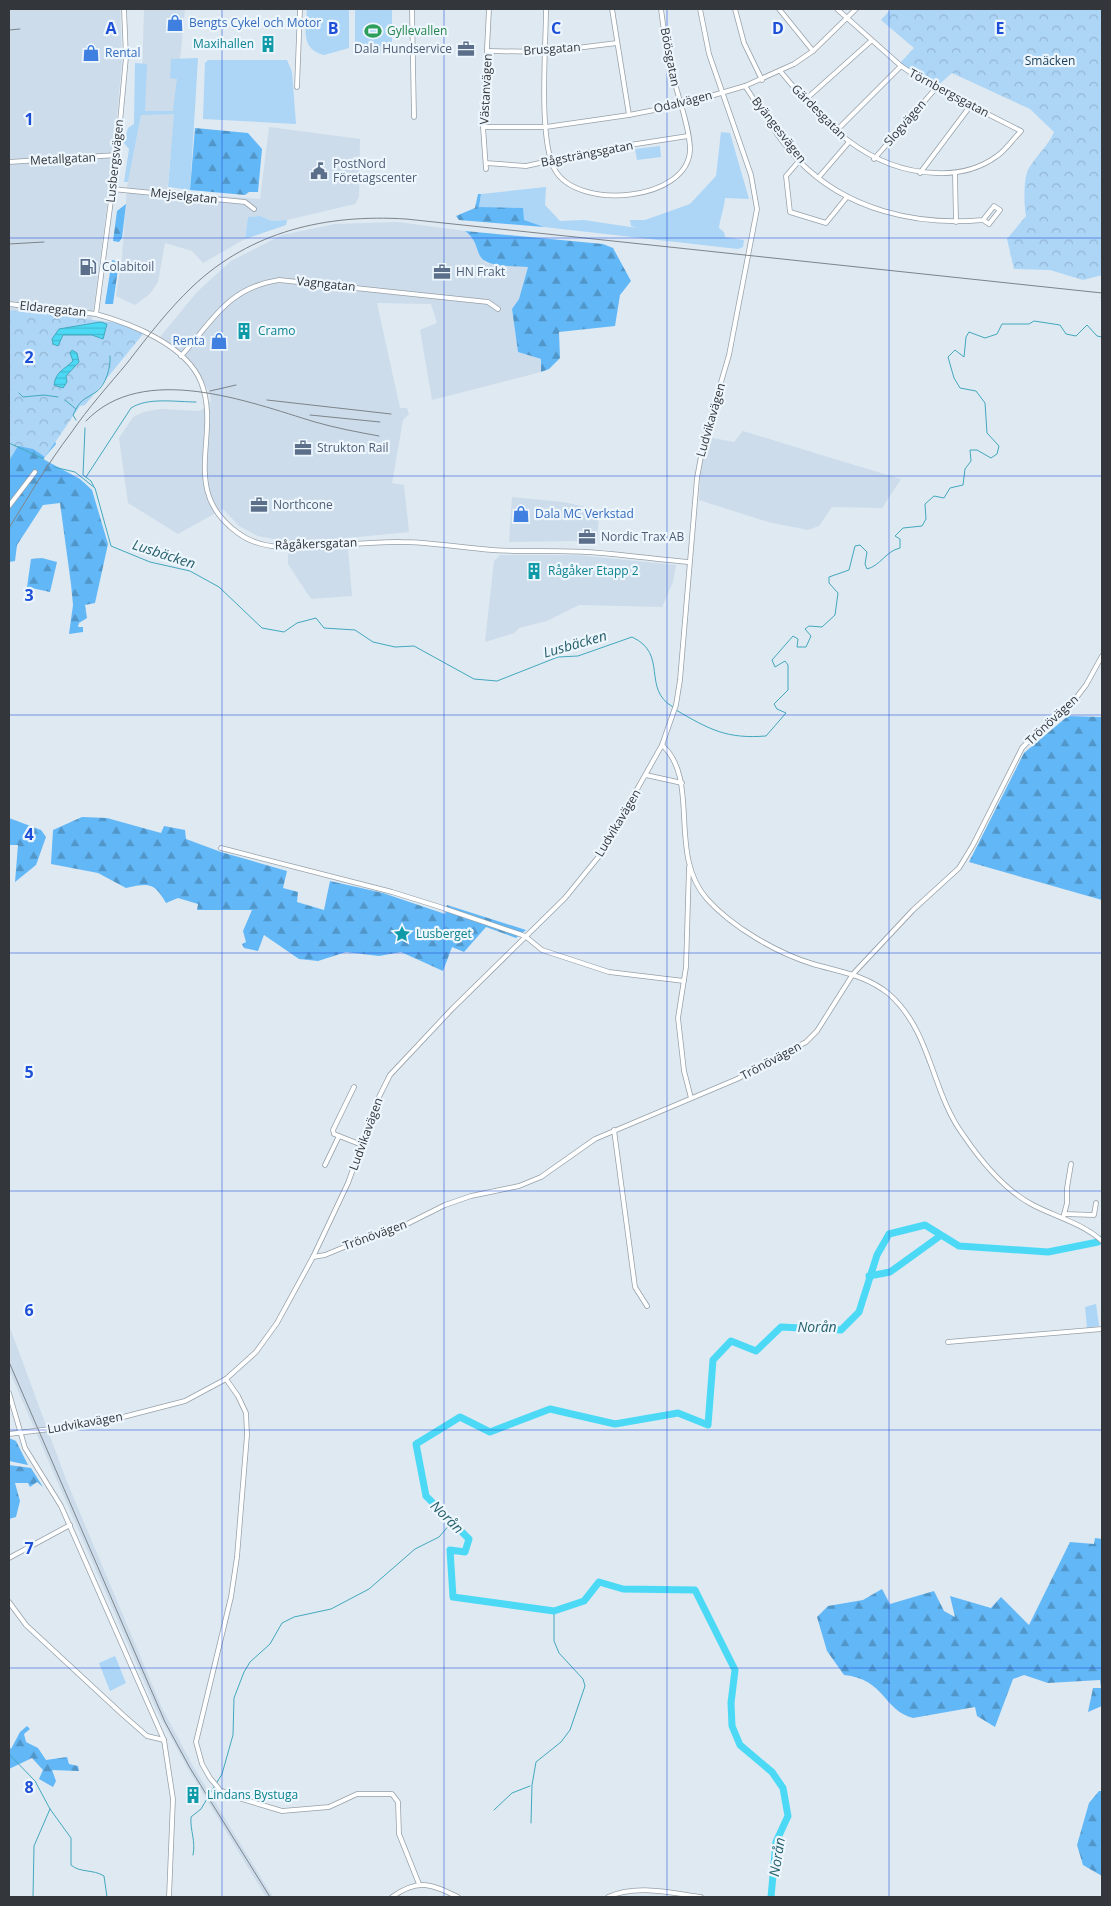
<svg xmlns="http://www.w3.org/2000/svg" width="1111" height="1906" viewBox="0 0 1111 1906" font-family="'Open Sans',sans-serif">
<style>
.built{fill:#ccdcea}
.grass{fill:#acd5f6}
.forest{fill:url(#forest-firs)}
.park{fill:url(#park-crowns)}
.water{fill:url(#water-rules);stroke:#44a8bd}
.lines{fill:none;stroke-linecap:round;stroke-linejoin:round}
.stream{stroke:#44a8bd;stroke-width:1}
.river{stroke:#4cd9f5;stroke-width:7}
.minor-casing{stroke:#97a1a9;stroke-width:5.5}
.minor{stroke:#fff;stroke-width:4}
.rail{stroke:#7d848a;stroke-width:1}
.grid{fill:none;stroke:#1d4ed8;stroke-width:1;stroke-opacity:0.55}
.labels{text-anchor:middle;stroke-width:4.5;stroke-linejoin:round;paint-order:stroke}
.shop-label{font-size:12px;fill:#366cbe;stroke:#edf6fd;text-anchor:start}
.leisure-label{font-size:12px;fill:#27864d;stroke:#edf6fd;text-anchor:start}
.culture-label{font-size:12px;fill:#0d838f;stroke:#edf6fd;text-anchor:start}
.service-label{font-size:12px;fill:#4e5e75;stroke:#edf6fd;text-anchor:start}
.street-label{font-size:12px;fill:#33373b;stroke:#edf6fd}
.park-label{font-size:12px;fill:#173b55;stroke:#edf6fd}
.water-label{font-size:14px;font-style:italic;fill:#265f6b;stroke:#edf6fd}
.grid-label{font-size:16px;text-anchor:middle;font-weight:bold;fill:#1d4ed8;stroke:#edf6fd;stroke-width:4.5;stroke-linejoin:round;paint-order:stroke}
</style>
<defs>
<pattern id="forest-firs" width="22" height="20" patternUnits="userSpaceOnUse" patternTransform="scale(1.25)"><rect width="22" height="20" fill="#62b7f7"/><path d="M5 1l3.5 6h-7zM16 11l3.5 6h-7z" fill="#5196c9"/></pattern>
<pattern id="park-crowns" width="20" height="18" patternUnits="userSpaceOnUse" patternTransform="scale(1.25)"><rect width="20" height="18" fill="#acd5f6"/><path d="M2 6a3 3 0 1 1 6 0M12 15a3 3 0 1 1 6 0" fill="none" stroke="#94b7d4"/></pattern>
<pattern id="water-rules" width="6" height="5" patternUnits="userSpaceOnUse" patternTransform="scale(1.25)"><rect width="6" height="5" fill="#4cd9f5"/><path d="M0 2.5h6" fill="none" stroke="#43bbd3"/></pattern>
</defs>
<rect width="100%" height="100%" fill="#dee9f2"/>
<g class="built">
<path d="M9,9H120L122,60L113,159L92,321L9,310Z"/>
<path d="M144,9H185L167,192L260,199L269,127L360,139L359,197L355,204L287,220L272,221L260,216L248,217L245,239L203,263L192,251L165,243L158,282L150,294L135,305L116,296L122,258L127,187L141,115Z"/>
<path d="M398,222L465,231L475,240L480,256L486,263L528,267L519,299L512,309L518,352L541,359V372L432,400L420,330L437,323L431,304L377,303L400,408H407L409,414L403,420L392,483L404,485L409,532L347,538L352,596L311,599L288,564V542L258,536L239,526L223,509L178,534L128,503L119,438L133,417L144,412L160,409L200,411L211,401L210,394L195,368L180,351L160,337L197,292L231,261L282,235L335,224Z"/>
<path d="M743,431L841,461L901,479L882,508L832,507L819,526L808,530L768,522L699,500L701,465L707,437L734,442Z"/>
<path d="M512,497L563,502L599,510L597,544L574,541L509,542Z"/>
<path d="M500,555H577L676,565L673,582L662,607L579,605L547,621L519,628L514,633L485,642L494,561Z"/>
<path d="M9,1325L67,1482L162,1708L193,1766L273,1897H266L188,1769L157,1711L9,1370Z"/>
</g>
<g class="grass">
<path d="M307,9H349V48L324,55C300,49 306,29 307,9Z"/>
<path d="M355,9H392V54L355,53Z"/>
<path d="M198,58L190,190L168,187L174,114L141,115L128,182H124L129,149L124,143L128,128L134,124L135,63L147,64L145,111H173L177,79L170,78L171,59Z"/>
<path d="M208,60H287L292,72L296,124L203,119L205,63Z"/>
<path d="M721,132L730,133L749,199L725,198C724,209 720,218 719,228L724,232L725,237L744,240L743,247L738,249L544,227L479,207L481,194L546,187L545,205L560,221L584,220L637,228L631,226L630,220H645L690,204L716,176Z"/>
<path d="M660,146L661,157L637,160L635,149Z"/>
<path d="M260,216L272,221L287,220L286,225L245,239L248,217Z"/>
<path d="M1096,1304L1099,1326L1087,1328L1085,1307Z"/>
<path d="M115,1656L126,1683L110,1691L99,1663Z"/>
</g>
<g class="forest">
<path d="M195,128L248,133L262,149L258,192H249L245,195L190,190Z"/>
<path d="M478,194H481L479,207L523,208L524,220L544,227L459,220L456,216L475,208Z"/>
<path d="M126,204L122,238L119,242L113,241L117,211Z"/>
<path d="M465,231L603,244L613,248L631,281L620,295L615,326L559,332L560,358L549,369L541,372V359L518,352L512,309L519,299L528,267C515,265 485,269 479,254C475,243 475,239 465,231Z"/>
<path d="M112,260L119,262L113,304H105Z"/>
<path d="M9,431L54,439L56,444L43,459L80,479L92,490L108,544L95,603L85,605L87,618L79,623L78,627H83V632L69,634L73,605L71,584L60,503L43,505L17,545L15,561L9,562Z"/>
<path d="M42,558L57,562L50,592L27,587L31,559Z"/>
<path d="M1068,716L1102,717V900L969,862L1024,753Z"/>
<path d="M82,817L107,818L161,833L164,826L185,830L186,839L221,852L287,871L283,888L298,892L297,902L324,910L330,881L383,893L445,914L447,905L526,930L516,938L486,927L464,952L452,947L443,971L401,952L379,956L346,952L318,961L299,959L264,935L258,951L244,948L242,944L246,942L243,931L252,910H197L198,904L178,898L166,903C154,882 149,883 126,888L98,873L51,864L53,830Z"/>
<path d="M9,818L41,830L46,837L36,865L15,882L18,845H9Z"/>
<path d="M9,1438L16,1441L28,1465L9,1461Z"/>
<path d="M9,1465L31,1468L43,1487L37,1482L30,1487L28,1483H15L20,1501L16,1517L9,1519Z"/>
<path d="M1095,1538L1102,1539V1706L1088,1712L1093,1688H1101L1100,1680L1048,1683L1024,1675L1013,1679L995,1727L977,1716L975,1707L913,1718C883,1710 885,1679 844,1675L827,1651L817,1617L828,1606L863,1600L882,1589L890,1604L934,1591L944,1611L955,1617L950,1596L991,1608L1001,1597L1029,1625L1070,1542L1094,1544Z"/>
<path d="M27,1726L30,1729L24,1734L26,1742L38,1748L46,1760L67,1757L69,1764L78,1766L79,1771L52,1770L56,1781L53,1787L39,1779L43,1770L32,1758L9,1769V1746L11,1749L20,1732Z"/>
<path d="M1099,1791H1102V1876L1083,1865L1077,1845L1089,1803Z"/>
</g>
<g class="park">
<path d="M891,9H1102V275L1083,280L1050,270L1014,269L1007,239L1026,216C1024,205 1023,178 1029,168C1037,155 1048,146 1054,132L1030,109L952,73L936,87L900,63L914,48L881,20Z"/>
<path d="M9,310L118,323L143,334L85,405L80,406L45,457L33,449L18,446L9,461Z"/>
</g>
<g class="water">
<path d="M100,322L107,324L103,339L92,335H63L58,346L53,344L52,339L59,329Z"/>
<path d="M72,350L77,353L79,362L66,376L67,382L63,388L54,385C56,371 64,370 73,361L70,353Z"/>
</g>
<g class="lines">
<g class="stream">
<path d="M1102,291V288"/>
<path d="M1101,298L1102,299"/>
<path d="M19,393L23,397L44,395L58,397"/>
<path d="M65,400L76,409L73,415L76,420"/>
<path d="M76,409C81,399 87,398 96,392C106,385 111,367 110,356"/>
<path d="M85,428L83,475L91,481L94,487"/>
<path d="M9,443L44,459"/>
<path d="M54,467L75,472L95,488L111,546L150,562L190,571L219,587L262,628L284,632L297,623L316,618L324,628L355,630L373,642L395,647L414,646L474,679L497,681L558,657L578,656L632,637C669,654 641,689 673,707"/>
<path d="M86,477L131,408C148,397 176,402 196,402"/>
<path d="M676,710C710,730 727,739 766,736L786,713L777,709L774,704L788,690V665L785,661L775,667L772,660L793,636L798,639L797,647H806L811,636L805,629L809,626L822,627L835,615L838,593L829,583V577L849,570L855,546L860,545L867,552L865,564L867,569C880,566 886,551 900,548V539L895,536L903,528L922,526L926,519L925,504L934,496L944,498L950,488L963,485L965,469L971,461L970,450H977L991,458L997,454L999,446L987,433L985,403L976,391L960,388L954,378L948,357L955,350L964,357L966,337L969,332L985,338L997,334L1002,324H1029L1034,321L1060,325L1066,334L1076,336L1087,325L1097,336L1102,337"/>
<path d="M9,1754L35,1781L50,1809L71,1838V1865C80,1873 93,1869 104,1876L107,1897"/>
<path d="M216,1784L222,1774L233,1735L234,1698L244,1672L250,1662L270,1644L282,1623L294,1617L331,1609L369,1589L415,1549L439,1537L452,1522"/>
<path d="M494,1810L512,1793L530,1786"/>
<path d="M531,1823L532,1785L536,1762L561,1742L570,1730L585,1686L583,1679L559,1653L554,1641V1611"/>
<path d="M193,1855C196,1841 190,1831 191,1817L201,1809L214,1787"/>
<path d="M33,1897L34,1846L50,1809"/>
</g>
<g class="river">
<path d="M869,1276L890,1272L940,1236"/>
<path d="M771,1897L776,1842L788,1816L783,1788L772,1772L740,1745L732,1726L731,1703L735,1670L695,1590L623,1589L599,1582L584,1601L554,1611L453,1597L450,1550L465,1552L469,1539L426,1496L416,1444L460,1417L490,1432L550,1409L615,1424L678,1413L708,1425L713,1360L731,1341L756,1351L781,1327L841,1330L859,1312L877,1255L889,1234L925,1225L959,1246L1048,1252L1098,1242L1102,1239"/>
</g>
<g class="minor-casing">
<g id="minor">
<path d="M412,9L414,117"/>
<path d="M546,9C546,47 538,140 555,170C578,211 688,201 690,150C690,130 681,106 676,87C669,61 664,35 661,9"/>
<path d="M612,9L629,115"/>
<path d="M735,9L744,43L762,80"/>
<path d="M779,9L813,51"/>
<path d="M488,51L544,52L617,43"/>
<path d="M781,72C822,121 866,171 936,173C958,174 978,170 997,156C1006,150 1013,139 1021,131L925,82L901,66L837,9"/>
<path d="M745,86C762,111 778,139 799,161C847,210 916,226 983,220L994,206L1000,210L989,224L983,220"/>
<path d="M297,87L300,9"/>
<path d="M805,100L871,41"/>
<path d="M483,127H546L629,115L680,105L745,86L794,64L813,51L856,9"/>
<path d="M835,132L901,66"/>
<path d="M874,159L936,88"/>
<path d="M799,161L786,176L790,212L826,223L847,197"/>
<path d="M9,162L117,155"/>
<path d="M486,163L526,166L604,149L688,136"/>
<path d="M486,169L483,127L489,9"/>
<path d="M920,173L971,105"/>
<path d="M955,174L956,222"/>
<path d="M819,177L849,142"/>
<path d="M112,189L245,202L254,209"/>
<path d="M9,304L96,314C132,324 186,345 201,382C222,435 178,490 238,533C250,542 266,546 280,547C320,550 361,541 401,542C431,542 462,548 492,550C523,552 555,550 586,552C620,554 654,559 688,562"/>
<path d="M96,314L117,155L126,57L124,9"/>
<path d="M181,356C213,321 227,288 279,280L488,302L498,309"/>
<path d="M9,506L35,472"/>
<path d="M662,745C701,780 667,854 707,899C732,927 777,953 813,964C840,972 866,975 889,994C932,1032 931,1092 964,1136C981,1161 1006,1191 1033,1205C1056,1217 1082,1223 1102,1241"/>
<path d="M646,775L682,783"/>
<path d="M221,848L392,892L440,907L525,936L542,950L609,972L684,981"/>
<path d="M689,867L686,967L678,1018L684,1071L691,1098"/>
<path d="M354,1087L333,1130L334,1134L362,1145"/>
<path d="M614,1130L635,1287L647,1306"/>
<path d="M325,1165L339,1136"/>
<path d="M1065,1214L1094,1215L1096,1203"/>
<path d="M1063,1218L1067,1203V1188L1071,1164"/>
<path d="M313,1257L325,1255L366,1238L393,1231L445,1205L471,1196L519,1186L541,1177L595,1139L737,1079L806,1042L817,1031L853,974L913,910L959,868L973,845L1022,748L1041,728L1073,702L1086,685L1102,656"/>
<path d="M948,1342L1102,1329"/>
<path d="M226,1379L238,1396L246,1413L247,1435L237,1557L231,1597L196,1742L202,1764L210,1778L220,1790L232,1796L282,1811L329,1807L357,1794H392L398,1802L399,1834L419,1884"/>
<path d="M9,1393L25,1448L61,1506L164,1740L173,1799L169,1897"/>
<path d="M9,1434L100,1423L185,1401L226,1379L256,1352L277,1323L313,1257L348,1183L378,1099L390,1075L452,1009L565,898L600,855L662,745L676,705L680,680L697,478L704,440L729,355L757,209L751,175L709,54L700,9"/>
<path d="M9,1558L70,1525"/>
<path d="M9,1602L26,1625L122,1714L147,1736L164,1740"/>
<path d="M392,1897C418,1878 431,1884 458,1897"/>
<path d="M608,1897C635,1884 672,1893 701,1897"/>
</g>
</g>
<use href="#minor" class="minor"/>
<g class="rail">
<path d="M9,30L20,29"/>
<path d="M9,244L44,242"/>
<path d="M210,391L236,385"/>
<path d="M267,400L391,414"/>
<path d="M310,415L380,422"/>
<path d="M86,421C143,361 249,402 315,422C336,428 357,432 379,436"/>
<path d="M9,528C29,496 48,463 71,433C88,408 109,385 128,362C148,336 168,310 192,287C251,231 326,214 406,219L1102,293"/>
<path d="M9,1362L165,1722L190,1768L270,1897"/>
</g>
</g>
<path class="grid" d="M222,9V1897M444,9V1897M667,9V1897M889,9V1897M9,238H1102M9,476H1102M9,715H1102M9,953H1102M9,1191H1102M9,1430H1102M9,1668H1102"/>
<defs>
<g id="shop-bare" transform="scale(1.35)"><path d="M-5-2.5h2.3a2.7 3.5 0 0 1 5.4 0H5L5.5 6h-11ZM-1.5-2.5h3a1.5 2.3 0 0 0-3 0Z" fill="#3f7fe0" stroke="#edf6fd" stroke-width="2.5" paint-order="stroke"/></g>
<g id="stadium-bare" transform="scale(1.35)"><path d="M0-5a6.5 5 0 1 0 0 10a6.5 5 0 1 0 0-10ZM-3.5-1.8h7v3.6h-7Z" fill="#2e9e5b" stroke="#edf6fd" stroke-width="2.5" paint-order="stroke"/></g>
<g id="building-bare" transform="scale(1.35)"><path d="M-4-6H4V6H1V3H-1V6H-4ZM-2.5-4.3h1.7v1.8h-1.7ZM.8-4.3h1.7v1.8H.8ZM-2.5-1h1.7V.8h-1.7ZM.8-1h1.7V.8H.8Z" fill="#0f9aa8" stroke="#edf6fd" stroke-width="2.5" paint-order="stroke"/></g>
<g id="office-bare" transform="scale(1.35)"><path d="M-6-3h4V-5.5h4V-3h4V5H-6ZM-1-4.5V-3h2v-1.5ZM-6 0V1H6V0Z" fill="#5c6f8a" stroke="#edf6fd" stroke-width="2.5" paint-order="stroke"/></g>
<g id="civic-bare" transform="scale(1.35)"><path d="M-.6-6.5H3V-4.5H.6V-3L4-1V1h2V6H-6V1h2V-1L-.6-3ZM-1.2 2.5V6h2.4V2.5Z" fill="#5c6f8a" stroke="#edf6fd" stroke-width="2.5" paint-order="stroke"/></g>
<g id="fuel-bare" transform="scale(1.35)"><path d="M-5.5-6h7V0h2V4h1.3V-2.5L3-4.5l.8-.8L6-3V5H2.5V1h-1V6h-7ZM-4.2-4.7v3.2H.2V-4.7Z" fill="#5c6f8a" stroke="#edf6fd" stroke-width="2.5" paint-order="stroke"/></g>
<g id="sight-bare" transform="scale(1.35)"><path d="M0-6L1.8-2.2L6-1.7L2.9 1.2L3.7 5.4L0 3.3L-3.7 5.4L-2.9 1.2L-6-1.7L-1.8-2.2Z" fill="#0f9aa8" stroke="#edf6fd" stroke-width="2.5" paint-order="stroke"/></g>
</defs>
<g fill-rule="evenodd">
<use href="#shop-bare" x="175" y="23"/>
<use href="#stadium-bare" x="373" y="31"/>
<use href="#building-bare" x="268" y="44"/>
<use href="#office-bare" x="466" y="49"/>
<use href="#shop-bare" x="91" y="53"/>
<use href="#civic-bare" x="319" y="171"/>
<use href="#fuel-bare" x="88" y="267"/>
<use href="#office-bare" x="442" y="272"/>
<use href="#building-bare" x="244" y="331"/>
<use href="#shop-bare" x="219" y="341"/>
<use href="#office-bare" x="303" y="448"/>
<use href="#office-bare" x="259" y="505"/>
<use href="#shop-bare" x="521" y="514"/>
<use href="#office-bare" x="587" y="537"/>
<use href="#building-bare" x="534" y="571"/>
<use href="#sight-bare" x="402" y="934"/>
<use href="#building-bare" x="193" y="1795"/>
</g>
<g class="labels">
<g class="shop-label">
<text x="189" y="27">Bengts Cykel och Motor</text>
<text x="105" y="57">Rental</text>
<text x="205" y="345" text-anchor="end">Renta</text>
<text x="535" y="518">Dala MC Verkstad</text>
</g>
<g class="leisure-label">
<text x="387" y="35">Gyllevallen</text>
</g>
<g class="culture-label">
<text x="254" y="48" text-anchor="end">Maxihallen</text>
<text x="258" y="335">Cramo</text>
<text x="548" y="575">Rågåker Etapp 2</text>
<text x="416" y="938">Lusberget</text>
<text x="207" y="1799">Lindans Bystuga</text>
</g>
<g class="service-label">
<text x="452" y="53" text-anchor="end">Dala Hundservice</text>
<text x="333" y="168">PostNord<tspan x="333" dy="14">Företagscenter</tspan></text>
<text x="102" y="271">Colabitoil</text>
<text x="456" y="276">HN Frakt</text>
<text x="317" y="452">Strukton Rail</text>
<text x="273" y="509">Northcone</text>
<text x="601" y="541">Nordic Trax AB</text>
</g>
<g class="street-label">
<text transform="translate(552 49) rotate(-4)" y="4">Brusgatan</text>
<text transform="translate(670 57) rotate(79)" y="4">Böösgatan</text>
<text transform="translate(486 89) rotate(-87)" y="4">Västanvägen</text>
<text transform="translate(949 93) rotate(28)" y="4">Törnbergsgatan</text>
<text transform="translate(683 102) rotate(-14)" y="4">Odalvägen</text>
<text transform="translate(819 112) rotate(45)" y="4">Gärdesgatan</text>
<text transform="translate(905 123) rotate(-49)" y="4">Slogvägen</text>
<text transform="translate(779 130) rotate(52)" y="4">Byängesvägen</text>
<text transform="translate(587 154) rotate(-11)" y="4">Bågsträngsgatan</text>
<text transform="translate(63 159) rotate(-3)" y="4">Metallgatan</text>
<text transform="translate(115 161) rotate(-84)" y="4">Lusbergsvägen</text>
<text transform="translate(184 196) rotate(6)" y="4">Mejselgatan</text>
<text transform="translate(326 284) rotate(6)" y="4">Vagngatan</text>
<text transform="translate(53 309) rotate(6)" y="4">Eldaregatan</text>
<text transform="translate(711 420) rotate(-74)" y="4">Ludvikavägen</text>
<text transform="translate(316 544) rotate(-2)" y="4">Rågåkersgatan</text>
<text transform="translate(1052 720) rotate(-43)" y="4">Trönövägen</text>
<text transform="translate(618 823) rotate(-59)" y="4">Ludvikavägen</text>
<text transform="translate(771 1061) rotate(-28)" y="4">Trönövägen</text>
<text transform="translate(366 1134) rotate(-70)" y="4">Ludvikavägen</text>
<text transform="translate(375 1235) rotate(-20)" y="4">Trönövägen</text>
<text transform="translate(85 1423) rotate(-10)" y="4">Ludvikavägen</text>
</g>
<g class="park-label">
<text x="1050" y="65">Smäcken</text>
</g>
<g class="water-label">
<text transform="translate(164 554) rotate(18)" y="5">Lusbäcken</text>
<text transform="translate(575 644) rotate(-16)" y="5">Lusbäcken</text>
<text x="817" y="1332">Norån</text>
<text transform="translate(447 1517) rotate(45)" y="5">Norån</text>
<text transform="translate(777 1857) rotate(-81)" y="5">Norån</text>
</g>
</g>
<g class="grid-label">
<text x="111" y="34">A</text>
<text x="333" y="34">B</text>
<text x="556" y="34">C</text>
<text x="778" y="34">D</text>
<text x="1000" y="34">E</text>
<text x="29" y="125">1</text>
<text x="29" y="363">2</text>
<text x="29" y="601">3</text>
<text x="29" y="840">4</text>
<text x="29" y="1078">5</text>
<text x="29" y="1316">6</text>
<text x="29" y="1554">7</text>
<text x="29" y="1793">8</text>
</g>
<rect width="1111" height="1906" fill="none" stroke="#33373b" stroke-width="20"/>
</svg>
